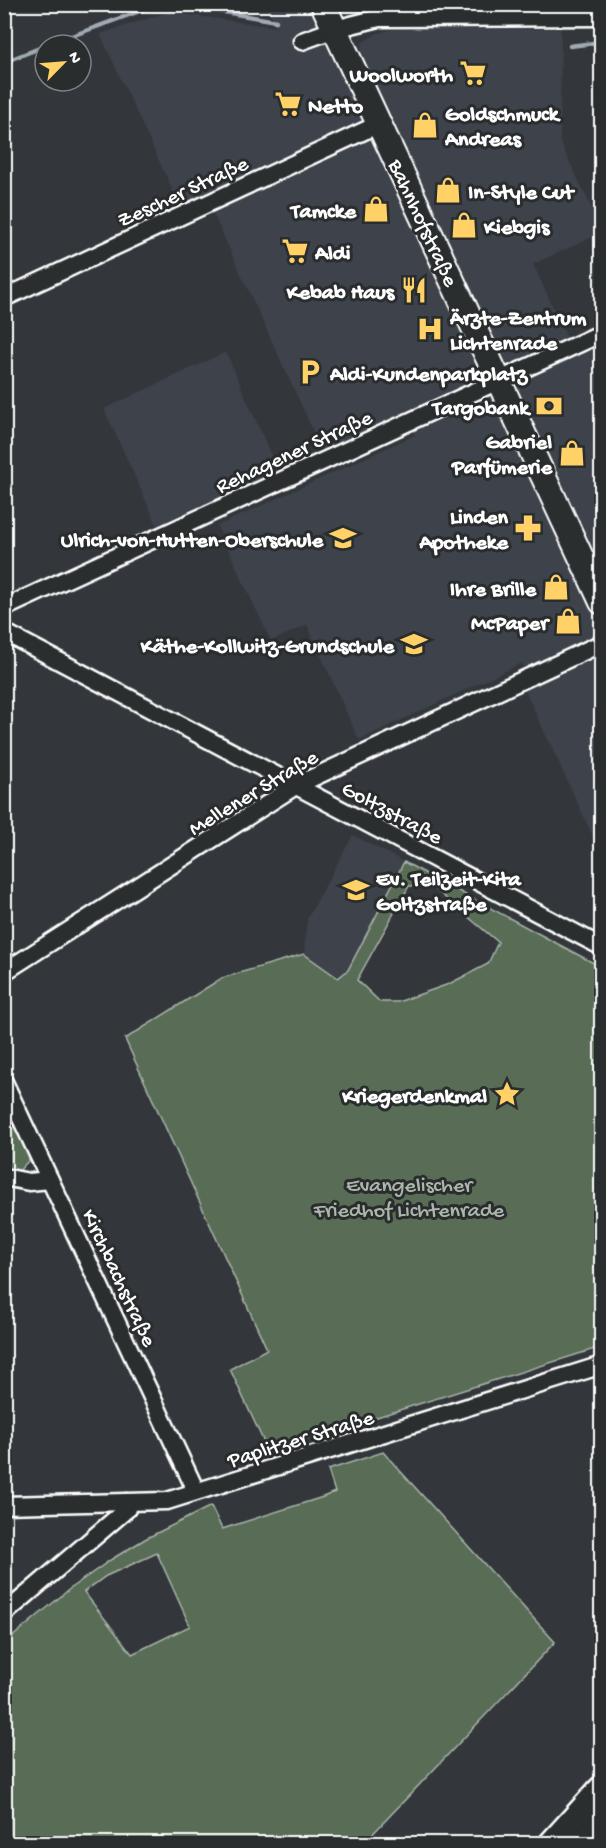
<svg xmlns="http://www.w3.org/2000/svg" width="606" height="1848" viewBox="0 0 606 1848" font-family="'Gochi Hand',sans-serif">
<style>
.built{fill:#3e434c}
.green{fill:#586c57;stroke:#acb6ab;stroke-width:1.5;fill-rule:evenodd}
.lines{fill:none;stroke-linecap:round;stroke-linejoin:round}
.stream{stroke:#a1aab3;stroke-width:4.5}
.street-casing{stroke:#fff;stroke-width:21}
.secondary-casing{stroke:#fff;stroke-width:28}
.primary-casing{stroke:#fff;stroke-width:32}
.street{stroke:#2a2d2e;stroke-width:16}
.secondary{stroke:#2a2d2e;stroke-width:24}
.primary{stroke:#2a2d2e;stroke-width:27}
.labels{text-anchor:middle;stroke-width:6;stroke-linejoin:round;paint-order:stroke}
.poi-label{font-size:22px;font-weight:bold;fill:#fff;stroke:#2a2d2e;text-anchor:end}
.street-label{font-size:22px;fill:#fff;stroke:#2a2d2e}
.park-label{font-size:22px;fill:#acb6ab;stroke:#2a2d2e}
</style>
<rect width="100%" height="100%" fill="#33373c"/>
<filter id="ink" filterUnits="userSpaceOnUse"><feTurbulence type="fractalNoise" baseFrequency=".0167" numOctaves="2"/><feDisplacementMap in="SourceGraphic" scale="12" xChannelSelector="R" yChannelSelector="G"/><feConvolveMatrix kernelMatrix="1 2 1 2 8 2 1 2 1" color-interpolation-filters="sRGB"/></filter>
<g filter="url(#ink)">
<g class="built">
<path d="M266,5H312L362,113L361,123L357,127L181,208L100,34L168,12L276,27Z"/>
<path d="M432,28L561,29L560,142L602,229L601,233L533,264L568,340L513,365H509L503,361L360,52L363,42L378,33L391,30Z"/>
<path d="M368,138L375,142L483,373L484,377L322,450L211,209Z"/>
<path d="M598,341L602,348L601,573L516,389L519,379Z"/>
<path d="M226,352L278,471L157,525L104,409Z"/>
<path d="M492,393L601,627V634L525,669L522,663L359,740L307,625L271,641L217,526L415,435L413,429Z"/>
<path d="M601,652V848L597,845L524,688Z"/>
<path d="M353,835L404,862L348,970L337,978L304,954L307,919Z"/>
</g>
<g class="green">
<path d="M404,862L601,967V1347L268,1451L230,1369L267,1349L125,1039L222,978L304,954L338,978L348,970ZM430,885L498,942L488,964L449,984L398,1002H380L357,980L409,886Z"/>
<path d="M4,1102L30,1156V1159L18,1172L5,1168Z"/>
<path d="M383,1452L555,1642L364,1843H10L4,1838L5,1643L72,1587L112,1559L145,1539L211,1506L222,1529L323,1497L335,1492L328,1470ZM157,1553L190,1626L132,1654L84,1592L106,1576Z"/>
</g>
<g class="lines">
<g class="stream">
<path d="M179,4L276,21"/>
<path d="M47,45L159,4"/>
<path d="M570,46L602,42"/>
<path d="M4,62L45,46"/>
</g>
<g class="street-casing">
<g id="street">
<path d="M302,41L335,29L379,18L602,17"/>
<path d="M4,298L379,124"/>
<path d="M4,608L602,333"/>
<path d="M4,632L602,947"/>
<path d="M4,972L297,785L602,643"/>
<path d="M4,1082L196,1491"/>
<path d="M4,1177L29,1182L50,1180"/>
<path d="M4,1505L167,1501L602,1365"/>
<path d="M4,1614L127,1509V1502"/>
</g>
</g>
<g class="secondary-casing">
<path id="secondary" d="M323,4L602,602"/>
</g>
<g class="primary-casing">
<g id="primary">
<path d="M553,1844L602,1790"/>
<path d="M584,1844L602,1824"/>
</g>
</g>
<use href="#street" class="street"/>
<use href="#secondary" class="secondary"/>
<use href="#primary" class="primary"/>
</g>
</g>
<defs>
<g id="supermarket-bare" transform="scale(2.07)"><path d="M-6-5.5h2.5l.6 2H6L4.5 2H-2.5L-4.4-4H-6ZM-1.5 3.2a1.3 1.3 0 1 0 .1 0ZM3 3.2a1.3 1.3 0 1 0 .1 0Z" fill="#ffd166" stroke="#2a2d2e" stroke-width="2.5" paint-order="stroke"/></g>
<g id="shop-bare" transform="scale(2.07)"><path d="M-5-2.5h2.3a2.7 3.5 0 0 1 5.4 0H5L5.5 6h-11ZM-1.5-2.5h3a1.5 2.3 0 0 0-3 0Z" fill="#ffd166" stroke="#2a2d2e" stroke-width="2.5" paint-order="stroke"/></g>
<g id="restaurant-bare" transform="scale(2.07)"><path d="M-5-6h1v4h1v-4h1v4h1v-4h1v5L-1.5 .5V6h-2V.5L-5-1ZM5-6V6H3V1.5H1.5Q1.5-4 5-6Z" fill="#ffd166" stroke="#2a2d2e" stroke-width="2.5" paint-order="stroke"/></g>
<g id="hospital-bare" transform="scale(2.07)"><path d="M-5-5h3v3.5h4V-5h3V5h-3V1.5h-4V5h-3Z" fill="#ffd166" stroke="#2a2d2e" stroke-width="2.5" paint-order="stroke"/></g>
<g id="parking-bare" transform="scale(2.07)"><path d="M-3.5-5.5H1a3.5 3.5 0 0 1 0 7H-1V5.5H-3.5ZM-1-3.4V-.6H.8a1.4 1.4 0 0 0 0-2.8Z" fill="#ffd166" stroke="#2a2d2e" stroke-width="2.5" paint-order="stroke"/></g>
<g id="bank-bare" transform="scale(2.07)"><path d="M-6-4H6V4H-6ZM0-2.3a2.3 2.3 0 1 0 0 4.6a2.3 2.3 0 1 0 0-4.6Z" fill="#ffd166" stroke="#2a2d2e" stroke-width="2.5" paint-order="stroke"/></g>
<g id="pharmacy-bare" transform="scale(2.07)"><path d="M-2-6h4v4h4v4h-4v4h-4v-4h-4v-4h4Z" fill="#ffd166" stroke="#2a2d2e" stroke-width="2.5" paint-order="stroke"/></g>
<g id="school-bare" transform="scale(2.07)"><path d="M0-5L7-2L0 1L-7-2ZM-4 1L0 2.5L4 1V4Q0 6-4 4Z" fill="#ffd166" stroke="#2a2d2e" stroke-width="2.5" paint-order="stroke"/></g>
<g id="sight-bare" transform="scale(2.07)"><path d="M0-6L1.8-2.2L6-1.7L2.9 1.2L3.7 5.4L0 3.3L-3.7 5.4L-2.9 1.2L-6-1.7L-1.8-2.2Z" fill="#ffd166" stroke="#2a2d2e" stroke-width="2.5" paint-order="stroke"/></g>
</defs>
<g fill-rule="evenodd">
<use href="#supermarket-bare" x="473" y="73"/>
<use href="#supermarket-bare" x="288" y="104"/>
<use href="#shop-bare" x="425" y="125"/>
<use href="#shop-bare" x="448" y="190"/>
<use href="#shop-bare" x="376" y="209"/>
<use href="#shop-bare" x="464" y="225"/>
<use href="#supermarket-bare" x="295" y="251"/>
<use href="#restaurant-bare" x="414" y="290"/>
<use href="#hospital-bare" x="430" y="329"/>
<use href="#parking-bare" x="310" y="372"/>
<use href="#bank-bare" x="549" y="406"/>
<use href="#shop-bare" x="572" y="453"/>
<use href="#pharmacy-bare" x="528" y="528"/>
<use href="#school-bare" x="343" y="538"/>
<use href="#shop-bare" x="556" y="587"/>
<use href="#shop-bare" x="568" y="621"/>
<use href="#school-bare" x="414" y="644"/>
<use href="#school-bare" x="356" y="890"/>
<use href="#sight-bare" x="507" y="1094"/>
</g>
<g class="labels">
<g class="poi-label">
<text x="453" y="81">Woolworth</text>
<text x="308" y="112" text-anchor="start">Netto</text>
<text x="445" y="120" text-anchor="start">Goldschmuck<tspan x="445" dy="25">Andreas</tspan></text>
<text x="468" y="198" text-anchor="start">In-Style Cut</text>
<text x="356" y="217">Tamcke</text>
<text x="484" y="233" text-anchor="start">Kiebgis</text>
<text x="315" y="259" text-anchor="start">Aldi</text>
<text x="394" y="298">Kebab Haus</text>
<text x="450" y="324" text-anchor="start">Ärzte-Zentrum<tspan x="450" dy="25">Lichtenrade</tspan></text>
<text x="330" y="380" text-anchor="start">Aldi-Kundenparkplatz</text>
<text x="529" y="414">Targobank</text>
<text x="552" y="448">Gabriel<tspan x="552" dy="25">Parfümerie</tspan></text>
<text x="508" y="523">Linden<tspan x="508" dy="25">Apotheke</tspan></text>
<text x="323" y="546">Ulrich-von-Hutten-Oberschule</text>
<text x="536" y="595">Ihre Brille</text>
<text x="548" y="629">McPaper</text>
<text x="394" y="652">Käthe-Kollwitz-Grundschule</text>
<text x="376" y="885" text-anchor="start">Ev. Teilzeit-Kita<tspan x="376" dy="25">Goltzstraße</tspan></text>
<text x="487" y="1102">Kriegerdenkmal</text>
</g>
<g class="street-label">
<text transform="translate(182 190) rotate(-25)" y="8">Zescher Straße</text>
<text transform="translate(425 222) rotate(65)" y="8">Bahnhofstraße</text>
<text transform="translate(293 450) rotate(-25)" y="8">Rehagener Straße</text>
<text transform="translate(252 791) rotate(-31)" y="8">Mellener Straße</text>
<text transform="translate(393 811) rotate(28)" y="8">Goltzstraße</text>
<text transform="translate(121 1277) rotate(65)" y="8">Kirchbachstraße</text>
<text transform="translate(300 1437) rotate(-17)" y="8">Paplitzer Straße</text>
</g>
<g class="park-label">
<text x="409" y="1191">Evangelischer<tspan x="409" dy="25">Friedhof Lichtenrade</tspan></text>
</g>
</g>
<rect width="606" height="1848" fill="none" stroke="#2a2d2e" stroke-width="24"/>
<rect x="12" y="12" width="582" height="1824" fill="none" stroke="#fff" stroke-width="2" filter="url(#ink)"/>
<g transform="translate(63 63) rotate(65)"><circle r="28" fill="#2a2d2e" stroke="#7f8182" stroke-width="1.5"/>
<path d="M0-4.5L10 22L0 15L-10 22Z" fill="#ffd166"/>
<text y="-9" font-size="16" font-weight="bold" text-anchor="middle" fill="#ffffff">N</text>
</g>
</svg>
